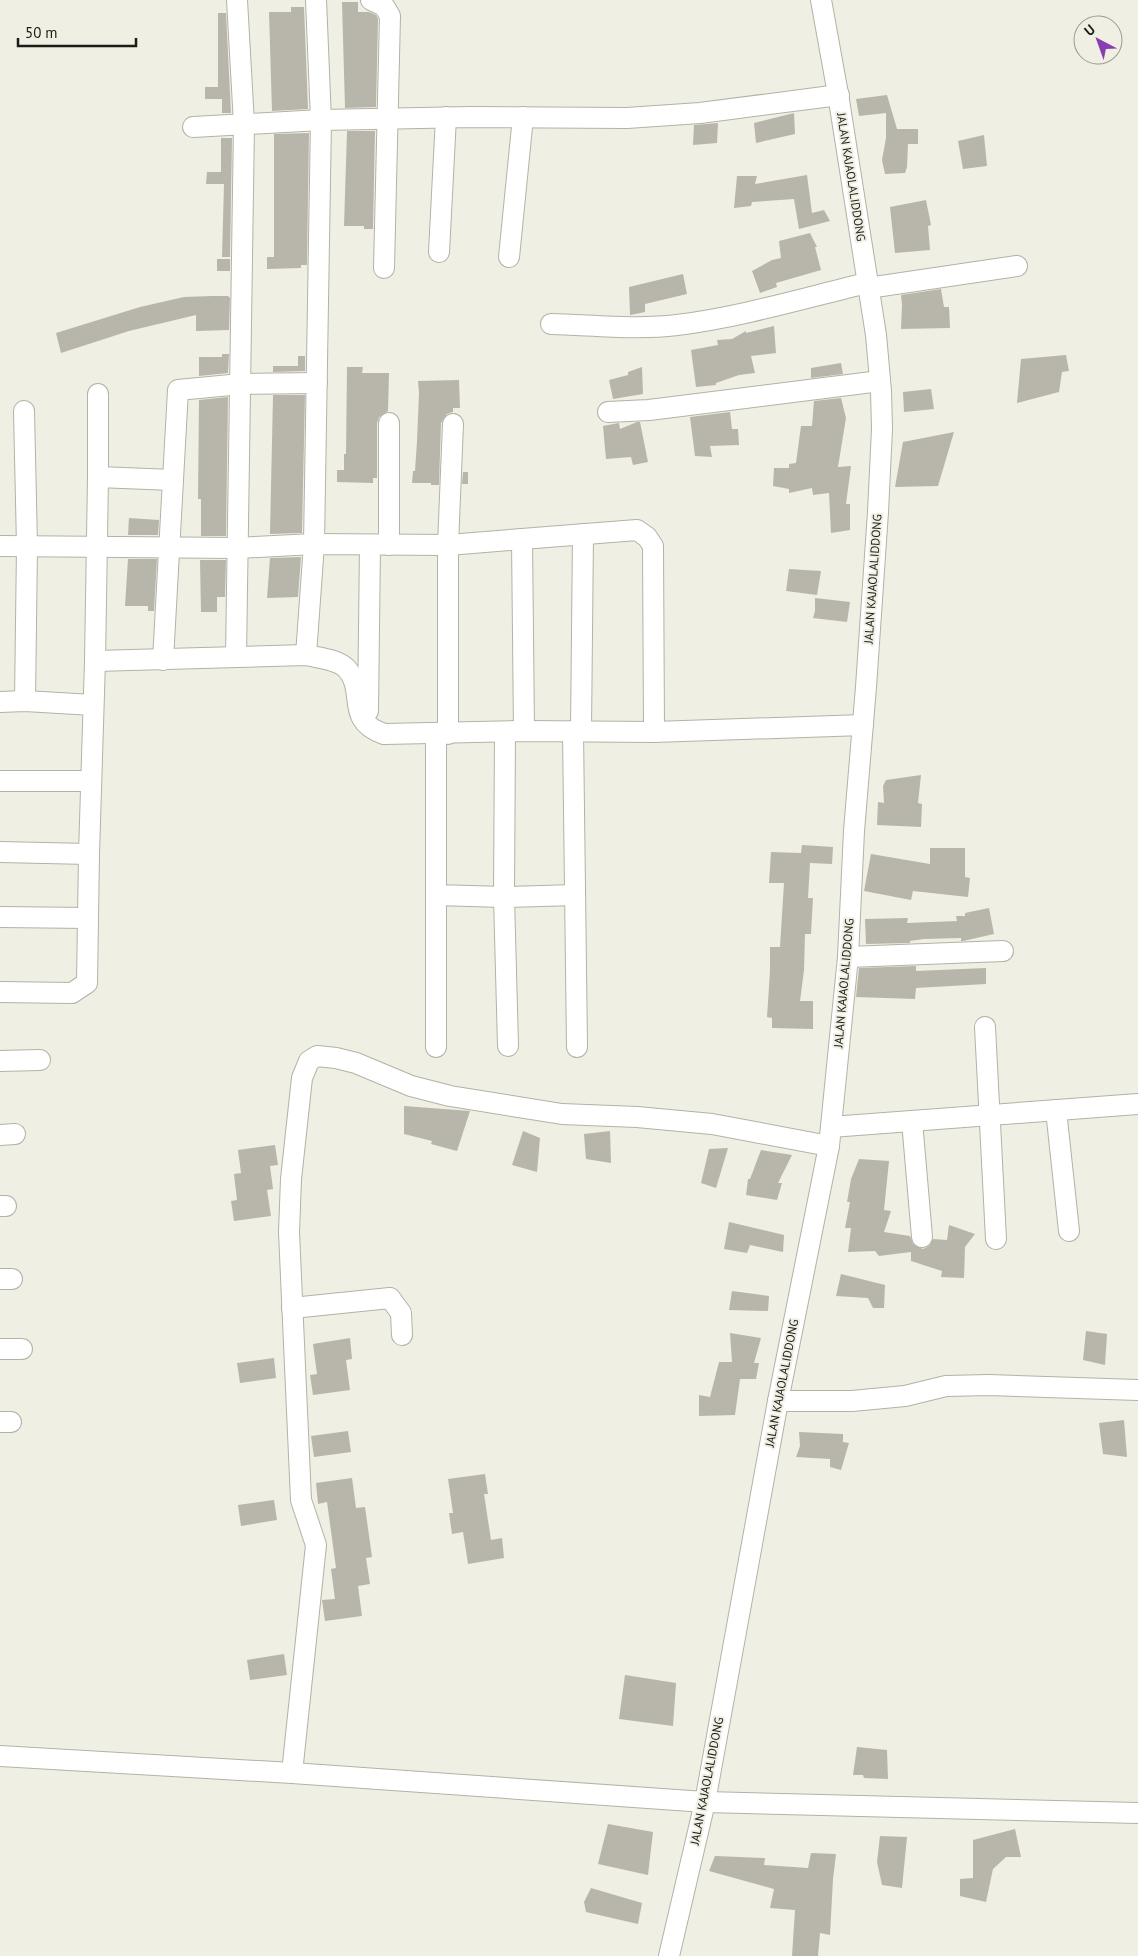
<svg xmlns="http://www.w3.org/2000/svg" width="1138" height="1956" viewBox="0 0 1138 1956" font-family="'PT Sans',sans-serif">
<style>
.building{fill:#b8b6ab}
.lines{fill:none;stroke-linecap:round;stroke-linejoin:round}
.minor-casing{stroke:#b3b2a6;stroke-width:22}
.minor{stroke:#fff;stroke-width:20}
.labels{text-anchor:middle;stroke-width:4;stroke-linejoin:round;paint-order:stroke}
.street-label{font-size:12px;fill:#1c1b17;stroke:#f0efe3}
</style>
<rect width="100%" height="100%" fill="#f0efe3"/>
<g class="building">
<path d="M342,2H358V12H369L376,15L378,19L376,107L345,108Z"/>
<path d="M291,7H304L308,109L272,111L269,12H291Z"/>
<path d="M218,13H226L231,113H222V99H205V87H218Z"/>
<path d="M887,95L897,129H918V144H908L907,167L905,173L885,174L882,160L886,138V113L859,116L856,99Z"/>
<path d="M794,113L795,134L756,143L754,123Z"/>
<path d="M718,123L717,143L693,145L694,125Z"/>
<path d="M347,131H375L373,229H364V226H344Z"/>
<path d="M309,133L307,265H301V268L267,269V257H274V134Z"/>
<path d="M984,135L987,166L963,169L958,141Z"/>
<path d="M221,138H232L230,257H222L224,184H206L207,172H221Z"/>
<path d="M807,175L812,213L824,210L830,221L799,229L794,199L752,202L751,206L734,208L737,176H757L755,184Z"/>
<path d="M926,200L931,225L928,226L930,250L895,253L890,207Z"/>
<path d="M810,233L817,247H815L821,270L776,283L777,287L760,293L752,271L772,260L781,258L779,241Z"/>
<rect x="217" y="259" width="13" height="12"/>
<path d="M683,274L687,294L645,304V312L630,315L629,287Z"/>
<path d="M941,289L944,307H949L950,328L901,329L902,305L901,295Z"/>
<path d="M212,296H228L230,298L229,330L196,331V315L129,331L61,353L56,333L140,307L184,297Z"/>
<path d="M774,326L776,353L751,356L755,373L739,375L716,383V385L696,387L691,350L718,345L717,340L732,339L746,331V333Z"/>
<path d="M222,354H229L228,373L199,376V357H222Z"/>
<path d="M1066,355L1069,371L1062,372L1059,392L1017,403L1021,359Z"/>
<path d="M298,356H305V371L273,372V366H298Z"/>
<path d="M841,363L843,374L811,378V368Z"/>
<path d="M347,367H363L362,373H389L388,411L379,417L377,423V478H373V483L337,482V470H344V454H346Z"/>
<path d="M642,367L643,394L613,399L609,380L628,375V372Z"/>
<path d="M459,380L460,408H453V412L447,414L441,423L439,485H431V483H412L413,471H415L417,441L419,393L418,381Z"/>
<path d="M931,389L934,409L904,412L903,392Z"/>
<path d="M273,395H305L302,533L270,534Z"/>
<path d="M228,397L226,536H201V499H198L199,400Z"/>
<path d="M841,398L846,418L838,467L851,466L846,504H850V530L831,533L829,493L813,495L812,488L789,493V489L773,486L774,468H789V464L796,463L801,426H812L814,401Z"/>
<path d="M730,412L732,429H738L739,445L710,446L712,457L695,456L690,417Z"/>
<path d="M637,422H640L648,462L633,465L631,457L606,459L603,426L619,423L620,429Z"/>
<path d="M954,432L938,486L895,487L903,442Z"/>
<path d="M463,472H468V484H462Z"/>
<path d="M129,518L159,520L158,535H128Z"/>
<path d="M301,557L298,597L267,598L270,558Z"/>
<path d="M128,559H157L154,611H148V606H125Z"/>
<path d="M200,560H226L225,597H217V612H201Z"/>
<path d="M789,569L821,571L817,595L786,591Z"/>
<path d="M815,598L850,602L847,622L813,618L815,611Z"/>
<path d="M921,775L918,803L922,804L921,827L877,825L878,802L884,803L883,786L886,780Z"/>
<path d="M802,845L833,847L832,864L810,863L808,898H813L811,934H805L804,970L800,1001H813V1029L772,1028V1018L767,1017L770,971V947H780L784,883H769L771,852L801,853Z"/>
<path d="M930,848H965V877L970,878L968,897L913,891L911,900L864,891L871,854L930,864Z"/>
<path d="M989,908L994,934L963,941H961V938L924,939L910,941V943L866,944L865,919L908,918L907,923L957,921L956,916H965V913Z"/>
<path d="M916,966V971L986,968V984L916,988L915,999L856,997L859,968Z"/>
<path d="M404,1106L470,1111L457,1151L431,1144L432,1141L404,1134Z"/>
<path d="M523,1131L540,1138L537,1172L512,1165Z"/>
<path d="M610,1131L611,1163L586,1159L584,1134Z"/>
<path d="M275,1145L278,1165L270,1166L273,1189L267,1190L271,1216L234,1221L231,1201L237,1200L234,1174L241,1173L238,1150Z"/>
<path d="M728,1148L716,1188L701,1183L709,1149Z"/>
<path d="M761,1150L792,1155L778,1183H782L777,1200L746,1195L748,1179H750Z"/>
<path d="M859,1159L889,1161L884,1210L891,1211L884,1232L910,1236L913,1244L923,1249L929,1246L933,1239L947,1240L949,1225L975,1234L965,1247L964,1278L941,1277L942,1271L911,1261V1252L879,1256L875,1251L848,1252L851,1228H845L850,1202H847L851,1179Z"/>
<path d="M729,1222L784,1235L783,1252L750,1245L747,1253L724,1249Z"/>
<path d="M841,1274L885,1285L884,1308H873L868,1298L836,1296Z"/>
<path d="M732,1291L769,1296L768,1311L729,1310Z"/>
<path d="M1086,1331L1107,1334L1105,1365L1083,1360Z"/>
<path d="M730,1333L761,1338L754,1363H759L756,1379H740L735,1415L699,1416V1395L710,1397L719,1362H732Z"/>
<path d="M350,1338L352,1359L346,1360L350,1390L313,1395L310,1375L317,1374L313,1344Z"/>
<path d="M274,1358L276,1378L240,1383L237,1363Z"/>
<path d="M1124,1420L1127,1457L1103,1454L1099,1423Z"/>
<path d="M348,1431L351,1452L314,1457L311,1436Z"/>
<path d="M799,1432L843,1434V1442L849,1443L841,1470L830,1467V1459L796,1457L800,1446Z"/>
<path d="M485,1474L488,1494H484L491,1540L502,1538L504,1558L468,1564L463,1532L452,1534L449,1513H453L448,1479Z"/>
<path d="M352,1478L356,1508L365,1507L372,1557L366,1558L370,1584L358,1586L362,1616L325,1621L322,1600L335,1599L331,1569L336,1568L327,1502L318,1504L316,1483Z"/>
<path d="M274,1500L277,1520L241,1526L238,1505Z"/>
<path d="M284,1654L287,1675L250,1680L247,1660Z"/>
<path d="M625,1675L676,1683L673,1726L619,1719Z"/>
<path d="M857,1747L887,1750L888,1779L864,1778L863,1775H853Z"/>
<path d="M608,1824L653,1832L648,1875L598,1864Z"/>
<path d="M1015,1829L1021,1857H1006L993,1869L986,1902L960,1896V1879L973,1878V1840Z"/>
<path d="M880,1836L907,1837L902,1888L882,1885L877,1862Z"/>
<path d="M811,1853L836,1854L833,1879L830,1935L820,1933L818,1956H792L795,1910L770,1908L774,1889L709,1871L715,1856L765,1858L764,1865L808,1868Z"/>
<path d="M591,1888L642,1903L638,1924L586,1912L584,1902Z"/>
</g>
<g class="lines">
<g class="minor-casing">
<g id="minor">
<path d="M371,0L384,6L390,16L384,268"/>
<path d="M193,127L321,120L471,117L627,118L700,113L839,95"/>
<path d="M439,252L446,117"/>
<path d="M509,257L523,117"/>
<path d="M868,288L1017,266"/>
<path d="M551,324C592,325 636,330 677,325C741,317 804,298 867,283"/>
<path d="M98,394V477"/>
<path d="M24,411L27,546L25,701"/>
<path d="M608,412L649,410L880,381"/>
<path d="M522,539L637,530L647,537L653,546L654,732"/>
<path d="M389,545V423"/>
<path d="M0,546L237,548L314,544L448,545L453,424"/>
<path d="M306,655L314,544L321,120L316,0"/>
<path d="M236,657L244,124L237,0"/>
<path d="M163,660L178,390L241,384L317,383"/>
<path d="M95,661L98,477L173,480"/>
<path d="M0,702L25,701L93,705"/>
<path d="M368,711L370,545"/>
<path d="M573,731L577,1047"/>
<path d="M581,731L583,534"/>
<path d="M436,734V895L504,897L505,732"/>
<path d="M448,734V545L522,539L524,731"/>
<path d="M0,781H91"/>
<path d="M0,852L89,854"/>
<path d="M436,895V1047"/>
<path d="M0,917L88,918"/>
<path d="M848,957L1003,951"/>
<path d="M0,992L72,993L87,983L89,854L95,661L306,655C319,658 338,659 347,669C367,692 344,720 384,734L524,731L654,732L863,725"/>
<path d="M985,1027L996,1239"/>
<path d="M508,1046L504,897L575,895"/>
<path d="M0,1061L40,1060"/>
<path d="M1056,1110L1069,1231"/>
<path d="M912,1121L922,1237"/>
<path d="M831,1127L1138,1104"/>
<path d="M0,1135L15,1134"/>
<path d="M0,1206H6"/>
<path d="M0,1279H12"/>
<path d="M292,1308L390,1298L401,1313L402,1335"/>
<path d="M0,1349H22"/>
<path d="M778,1401H852L905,1396L946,1386L989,1385L1138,1390"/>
<path d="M0,1422H11"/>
<path d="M0,1756L292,1773L705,1802L1138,1813"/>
<path d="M292,1773L316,1545L301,1500L289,1232L291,1179L302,1078L309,1061L317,1056L336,1058L356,1063L411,1086L450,1096L562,1114L637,1117L712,1124L829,1146"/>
<path d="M669,1956L705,1802L778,1401L829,1146L848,957L854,831L866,687L878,512L882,429L881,391L876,335L838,94L821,0"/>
</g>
</g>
<use href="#minor" class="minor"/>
</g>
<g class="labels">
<g class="street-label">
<text transform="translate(851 177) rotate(81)" y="4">JALAN KAJAOLALIDDONG</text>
<text transform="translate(873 579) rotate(-86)" y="4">JALAN KAJAOLALIDDONG</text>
<text transform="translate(844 983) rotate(-85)" y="4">JALAN KAJAOLALIDDONG</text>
<text transform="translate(782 1383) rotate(-79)" y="4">JALAN KAJAOLALIDDONG</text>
<text transform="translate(707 1781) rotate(-79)" y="4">JALAN KAJAOLALIDDONG</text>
</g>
</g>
<g transform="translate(1098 40) rotate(319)"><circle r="24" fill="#f0efe3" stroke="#9b9a91"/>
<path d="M0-4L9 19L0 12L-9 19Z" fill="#883eb0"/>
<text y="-8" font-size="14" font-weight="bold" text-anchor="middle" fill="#1c1b17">U</text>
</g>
<path d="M18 38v8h118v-8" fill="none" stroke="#1c1b17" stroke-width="2.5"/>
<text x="25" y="38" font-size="15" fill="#1c1b17" stroke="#f0efe3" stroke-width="4" paint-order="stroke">50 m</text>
</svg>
